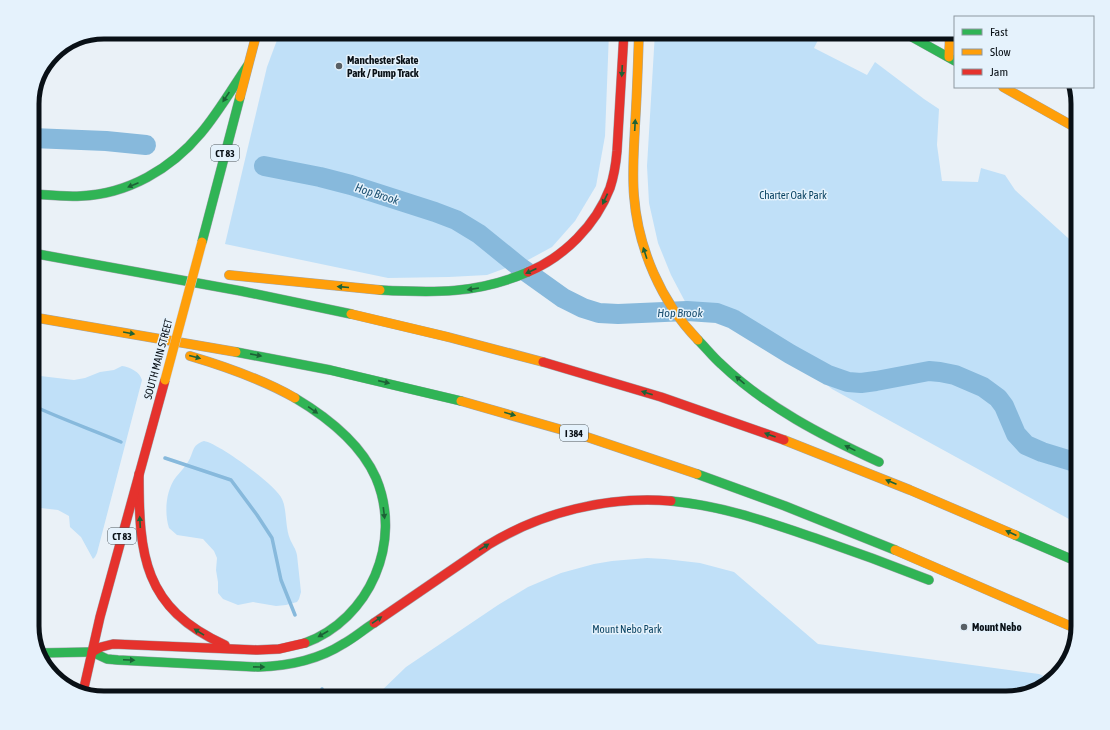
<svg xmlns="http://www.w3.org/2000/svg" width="1110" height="730" viewBox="0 0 1110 730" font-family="'Asap Condensed',sans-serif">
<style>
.green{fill:#c0e0f8}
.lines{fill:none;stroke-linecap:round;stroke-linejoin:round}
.stream{stroke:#87b9dc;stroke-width:3.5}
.river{stroke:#87b9dc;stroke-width:20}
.fast-casing{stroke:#a0a6ac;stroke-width:10}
.slow-casing{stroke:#a0a6ac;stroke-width:10}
.jam-casing{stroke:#a0a6ac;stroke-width:10}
.fast{stroke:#30b455;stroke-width:9}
.slow{stroke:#ff9f0a;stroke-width:9}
.jam{stroke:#e5322d;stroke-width:9}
.slow-bridge-casing{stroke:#cbcfd2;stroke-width:10;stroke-linecap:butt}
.slow-bridge{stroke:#ff9f0a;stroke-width:9}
.oneway{fill:#1c6236}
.poi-dot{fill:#585f65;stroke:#e5f2fc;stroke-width:1.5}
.labels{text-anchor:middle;stroke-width:3;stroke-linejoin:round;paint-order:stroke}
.shield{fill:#e5f2fc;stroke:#4b545b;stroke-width:1}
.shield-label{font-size:10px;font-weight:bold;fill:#091016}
.poi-label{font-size:11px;font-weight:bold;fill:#091016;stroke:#e5f2fc;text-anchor:start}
.park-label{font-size:11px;fill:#053f5f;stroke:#e5f2fc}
.street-label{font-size:11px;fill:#091016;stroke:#e5f2fc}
.water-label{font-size:12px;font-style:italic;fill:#1e5273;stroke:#e5f2fc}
.rim{fill:none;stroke:#091016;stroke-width:5}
</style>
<rect width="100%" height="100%" fill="#eaf1f7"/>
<g class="green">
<path d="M280,32H609L605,136L596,186L575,221L552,247L528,260L487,275L449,277L388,278L225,244L267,67Z"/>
<path d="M655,32H822L814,48L867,75L875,62L924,99L939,109L937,145L942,181L978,182L981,168L1005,175L1015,190L1078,247V524L832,389L792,357L738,324L690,311L671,275L658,243L649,203L647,166Z"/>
<path d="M122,366C130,367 140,372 142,380L97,553L95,557L93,559L81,537L70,527L69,516L58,510L32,507V375L74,380L85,378L100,372L114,370Z"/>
<path d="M204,441C218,443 276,485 282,499C287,509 285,527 290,539C292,544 296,549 297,555L301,592L299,599L297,602L286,605L276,606L253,602L238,605L223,599L218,593V582L216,570L217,558L214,551L203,539L177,535L169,528C164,512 166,490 176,477C180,472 184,468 188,462C194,453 191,445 204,441Z"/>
<path d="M647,558L665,559L700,563L734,572L818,644L1039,674L1051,679L1042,688L1006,698H374L406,667L498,605L528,587L561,573L594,564L612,561Z"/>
</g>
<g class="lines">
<g class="stream">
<path d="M32,407H36C64,420 93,430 121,442"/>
<path d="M165,458L231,480L257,515L272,538L281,580L295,615"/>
<path d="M322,689L324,698"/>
</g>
<g class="river">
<path d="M32,138L106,141L146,145"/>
<path d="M264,166L320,177L351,185L435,212L456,220L479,234L521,268L563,298L583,308L599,313L618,314L687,311L717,313L733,319L790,354L828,375L848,382L861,383L876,381L929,371L940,372L955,375L983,387L998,398L1004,406L1016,434L1026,445L1042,452L1078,463"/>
</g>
<g class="fast-casing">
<g id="fast">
<path d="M903,32L955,61"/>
<path d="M32,194C48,195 64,197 81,196C128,194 171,169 201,133C218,113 233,87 248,65"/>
<path d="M202,242L240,97"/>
<path d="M32,253L241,291L351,314"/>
<path d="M380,290C434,293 477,294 528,272"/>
<path d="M698,340C706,348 713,357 721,364C766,407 823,436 879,462"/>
<path d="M236,352L330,370L461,401"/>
<path d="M295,398C327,417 361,444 376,478C403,542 370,619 305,643"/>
<path d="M697,474L785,506L895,550"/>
<path d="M671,501C723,506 765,521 815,538C853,551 891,565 929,580"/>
<path d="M1015,535L1078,562"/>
<path d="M92,652L107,659L118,660L258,667C288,666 318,660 343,644C354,638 363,630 374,623"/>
<path d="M39,653L92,652"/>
</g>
</g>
<g class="slow-casing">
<g id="slow">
<path d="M639,32C638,63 637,95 635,126C634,149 632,172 634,196C638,248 661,302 698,340"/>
<path d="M949,57L950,32"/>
<path d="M1003,87L1078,129"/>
<path d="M240,97L257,32"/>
<path d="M229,275L380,290"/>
<path d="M351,314L448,337L543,362"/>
<path d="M32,317L236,352"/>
<path d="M190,356C227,367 262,379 295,398"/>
<path d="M461,401L587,437L697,474"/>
<path d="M784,440L910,490L1015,535"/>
<path d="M895,550L1077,629"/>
</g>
</g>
<g class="jam-casing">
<g id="jam">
<path d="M528,272C564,257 596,225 610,188C614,176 616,163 617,151L624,32"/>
<path d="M543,362L661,397L784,440"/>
<path d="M139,474C139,555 143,608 225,645"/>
<path d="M374,623L488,545C542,512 607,496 671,501"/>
<path d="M92,652L101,647L113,644L257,650L279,649L305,643"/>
<path d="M83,692L100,617L165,380"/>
</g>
</g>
<use href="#fast" class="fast"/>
<use href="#slow" class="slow"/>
<use href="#jam" class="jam"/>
<g class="slow-bridge-casing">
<path id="slow-bridge" d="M165,380L202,242"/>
</g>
<use href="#slow-bridge" class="slow-bridge"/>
</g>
<defs><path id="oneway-solid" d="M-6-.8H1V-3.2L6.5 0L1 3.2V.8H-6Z"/></defs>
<g class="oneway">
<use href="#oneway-solid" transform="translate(622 71) rotate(93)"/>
<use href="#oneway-solid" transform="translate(226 97) rotate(124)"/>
<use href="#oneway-solid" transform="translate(635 125) rotate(-87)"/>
<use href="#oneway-solid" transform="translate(133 185) rotate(157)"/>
<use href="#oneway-solid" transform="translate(605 199) rotate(115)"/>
<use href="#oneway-solid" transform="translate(645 253) rotate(-108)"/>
<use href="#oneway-solid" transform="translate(531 271) rotate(155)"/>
<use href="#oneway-solid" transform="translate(343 287) rotate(-175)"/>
<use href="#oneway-solid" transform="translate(473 289) rotate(171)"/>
<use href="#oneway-solid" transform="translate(129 333) rotate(10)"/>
<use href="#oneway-solid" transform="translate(256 355) rotate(11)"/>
<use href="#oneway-solid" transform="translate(195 357) rotate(15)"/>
<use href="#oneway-solid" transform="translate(740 380) rotate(-140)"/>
<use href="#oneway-solid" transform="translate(384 382) rotate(13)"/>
<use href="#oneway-solid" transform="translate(647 393) rotate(-162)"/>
<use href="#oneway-solid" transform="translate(313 410) rotate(35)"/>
<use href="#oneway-solid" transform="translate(510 414) rotate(16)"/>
<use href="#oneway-solid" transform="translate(770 435) rotate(-160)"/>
<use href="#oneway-solid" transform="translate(850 448) rotate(-154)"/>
<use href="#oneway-solid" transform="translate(891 482) rotate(-157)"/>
<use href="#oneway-solid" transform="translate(384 513) rotate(83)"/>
<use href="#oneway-solid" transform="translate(140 522) rotate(-93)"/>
<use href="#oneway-solid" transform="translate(1011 533) rotate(-156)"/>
<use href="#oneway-solid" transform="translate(484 547) rotate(-32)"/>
<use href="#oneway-solid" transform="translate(377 620) rotate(-34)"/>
<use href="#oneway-solid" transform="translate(199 632) rotate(-148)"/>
<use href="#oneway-solid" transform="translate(323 634) rotate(150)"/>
<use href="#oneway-solid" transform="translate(129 660) rotate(2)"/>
<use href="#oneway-solid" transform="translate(259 667) rotate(1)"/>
</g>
<g class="poi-dot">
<circle cx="339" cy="66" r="4"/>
<circle cx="964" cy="627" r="4"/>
</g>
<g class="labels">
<g class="shield">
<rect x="211" y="145" width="28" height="16" rx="3"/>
<rect x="560" y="425" width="28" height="16" rx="3"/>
<rect x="108" y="528" width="28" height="16" rx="3"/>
</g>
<g class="shield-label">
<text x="225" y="157">CT 83</text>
<text x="574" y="437">I 384</text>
<text x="122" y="540">CT 83</text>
</g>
<g class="poi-label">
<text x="347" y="64">Manchester Skate<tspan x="347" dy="13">Park / Pump Track</tspan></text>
<text x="972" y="631">Mount Nebo</text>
</g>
<g class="park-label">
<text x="793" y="199">Charter Oak Park</text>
<text x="627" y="633">Mount Nebo Park</text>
</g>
<g class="street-label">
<text transform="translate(158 359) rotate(-75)" y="4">SOUTH MAIN STREET</text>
</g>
<g class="water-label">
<text transform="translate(377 194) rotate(18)" y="4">Hop Brook</text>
<text x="680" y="317">Hop Brook</text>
</g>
</g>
<path d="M0 0H1110V730H0ZM104 39H1006A65 65 0 0 1 1071 104V626A65 65 0 0 1 1006 691H104A65 65 0 0 1 39 626V104A65 65 0 0 1 104 39Z" fill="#e5f2fc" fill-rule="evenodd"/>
<path class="rim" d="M104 39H1006A65 65 0 0 1 1071 104V626A65 65 0 0 1 1006 691H104A65 65 0 0 1 39 626V104A65 65 0 0 1 104 39Z"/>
<rect x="954" y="16" width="140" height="72" fill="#e5f2fc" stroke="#8d98a0"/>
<rect x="962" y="29" width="20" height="6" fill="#30b455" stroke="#8d98a0"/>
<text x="990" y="36" font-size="12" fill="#091016">Fast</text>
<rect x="962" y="49" width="20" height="6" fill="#ff9f0a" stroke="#8d98a0"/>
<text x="990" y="56" font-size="12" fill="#091016">Slow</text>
<rect x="962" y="69" width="20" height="6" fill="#e5322d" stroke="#8d98a0"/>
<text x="990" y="76" font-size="12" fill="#091016">Jam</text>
</svg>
